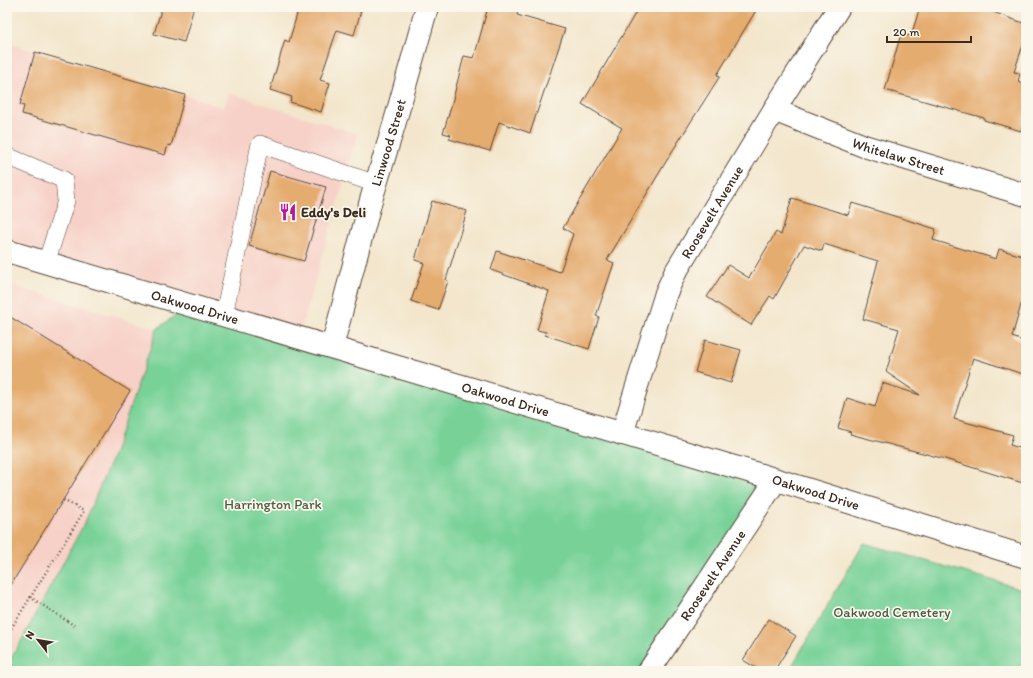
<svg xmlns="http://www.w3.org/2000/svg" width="1033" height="678" viewBox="0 0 1033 678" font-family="Itim,sans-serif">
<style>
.built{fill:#f7d1c8}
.green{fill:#78d298;stroke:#5a7e5b}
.building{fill:#e5ac70}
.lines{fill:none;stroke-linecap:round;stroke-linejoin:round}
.service-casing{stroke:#574638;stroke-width:18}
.minor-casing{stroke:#574638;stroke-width:24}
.tertiary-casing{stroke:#574638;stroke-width:24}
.path{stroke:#574638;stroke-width:2.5;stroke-dasharray:1 3;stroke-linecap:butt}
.service{stroke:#fff;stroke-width:17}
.minor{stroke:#fff;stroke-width:22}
.tertiary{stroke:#fff;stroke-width:22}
.labels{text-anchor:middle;stroke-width:3.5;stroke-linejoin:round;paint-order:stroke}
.street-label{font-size:14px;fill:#3b2a1e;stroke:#fbf7ec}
.poi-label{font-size:14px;font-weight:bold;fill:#3b2a1e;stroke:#fbf7ec;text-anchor:start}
.park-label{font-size:14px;fill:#4d5c43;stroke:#fbf7ec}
</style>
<rect width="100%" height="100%" fill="#fbf7ec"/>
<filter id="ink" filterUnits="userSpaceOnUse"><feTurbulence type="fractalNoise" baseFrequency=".025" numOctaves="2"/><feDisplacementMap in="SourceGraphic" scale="8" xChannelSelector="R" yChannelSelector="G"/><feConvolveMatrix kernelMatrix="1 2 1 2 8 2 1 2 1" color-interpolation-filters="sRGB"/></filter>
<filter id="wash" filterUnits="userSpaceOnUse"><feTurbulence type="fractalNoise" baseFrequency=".012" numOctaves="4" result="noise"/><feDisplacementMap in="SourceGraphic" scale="16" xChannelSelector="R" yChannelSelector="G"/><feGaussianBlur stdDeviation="0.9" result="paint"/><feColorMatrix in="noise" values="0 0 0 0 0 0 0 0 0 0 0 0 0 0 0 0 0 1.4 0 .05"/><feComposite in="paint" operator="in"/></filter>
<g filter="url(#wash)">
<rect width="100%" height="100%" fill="#f3e6cc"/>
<g class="built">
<path d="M7,43L185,95L224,108L229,93L358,134L299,336L7,251Z"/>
<path d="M7,284L157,329L114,453L85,522L32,620L7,661Z"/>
</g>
<g class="green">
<path d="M189,305L776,480L647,671H7V664L19,645L85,522L114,453L157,329Z"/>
<path d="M864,543L1026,590V671H789Z"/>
</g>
<g id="blocks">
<g class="building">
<path d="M162,7H194L184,42L154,34Z"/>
<path d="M299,7H362L354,35L337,30L320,80L330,83L321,112L290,102L292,97L270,90L285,40L289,42Z"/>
<path d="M488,7H519L517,15L565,29L530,133L499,122L490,151L449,139L451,135L443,133L451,107L464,56L474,58Z"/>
<path d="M639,7H758L717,75L720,76L673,150L607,260L614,263L596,316L599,317L589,349L545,335L546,332L537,330L549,291L491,270L497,251L560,272L573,234L563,228L622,128L582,104Z"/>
<path d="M920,7H979L1026,24V36L1014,72L1020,73L1018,82L1026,85V112L1021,131L984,120V118L885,90L901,34L911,36Z"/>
<path d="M35,52L185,95L171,146L168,145L165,155L22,114L24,106L20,105Z"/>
<path d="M270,171L326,187L304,261L249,246Z"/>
<path d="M792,198L848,215L852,203L936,229L933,240L996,259L999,249L1026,257V287L1012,337L1026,342V375L973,358L954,419L1013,435L1010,445L1026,450V484L945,459L850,434L851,432L838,428L847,398L875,407L882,383L920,395L886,372L899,329L863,319L878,261L824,244L822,251L804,245L774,299L770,296L751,325L707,297L728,265L749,278L776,232L781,235Z"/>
<path d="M432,201L467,211L446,280L448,281L438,310L411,301L424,263L415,260Z"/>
<path d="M7,315L130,391L7,591Z"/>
<path d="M705,340L741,350L731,383L695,372Z"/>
<path d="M769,619L796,636L774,671H761L743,660Z"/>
</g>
</g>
</g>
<g filter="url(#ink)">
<use href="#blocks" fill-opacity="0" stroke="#574638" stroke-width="1"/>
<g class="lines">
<g class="service-casing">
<g id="service">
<path d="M7,156L64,180L66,201L46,263"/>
<path d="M224,315L260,144L376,184"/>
</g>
</g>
<g class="minor-casing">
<g id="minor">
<path id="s1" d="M774,110L864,146L1026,195"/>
<path id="s2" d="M332,347L371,200L394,125L427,7"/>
<path id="s3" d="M622,434L666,293L675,273L774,110L839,7"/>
<path id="s4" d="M649,671L776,480"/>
</g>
</g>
<g class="tertiary-casing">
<g id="tertiary">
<path id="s5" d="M7,251L758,474L1026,557"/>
</g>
</g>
<g class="path">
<path d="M30,597L75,626"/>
<path d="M7,635L84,511L63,500"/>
</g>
<use href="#service" class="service"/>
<use href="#minor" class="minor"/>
<use href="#tertiary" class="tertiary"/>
</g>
</g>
<defs>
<g id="restaurant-bare" transform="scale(1.38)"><path d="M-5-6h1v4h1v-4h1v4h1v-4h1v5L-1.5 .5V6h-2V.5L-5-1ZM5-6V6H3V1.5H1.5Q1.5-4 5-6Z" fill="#b5179e" stroke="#fbf7ec" stroke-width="2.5" paint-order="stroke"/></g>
</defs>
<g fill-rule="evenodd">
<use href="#restaurant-bare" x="288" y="212"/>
</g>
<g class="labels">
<g class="street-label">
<text dy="5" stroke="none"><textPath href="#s2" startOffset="212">Linwood Street</textPath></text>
<text dy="5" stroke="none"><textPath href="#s1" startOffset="133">Whitelaw Street</textPath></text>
<text dy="5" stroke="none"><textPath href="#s3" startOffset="241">Roosevelt Avenue</textPath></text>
<text dy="5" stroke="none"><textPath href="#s5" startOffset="196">Oakwood Drive</textPath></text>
<text dy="5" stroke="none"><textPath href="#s5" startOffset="520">Oakwood Drive</textPath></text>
<text dy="5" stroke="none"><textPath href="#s5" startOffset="844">Oakwood Drive</textPath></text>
<text dy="5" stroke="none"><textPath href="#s4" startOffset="115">Roosevelt Avenue</textPath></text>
</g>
<g class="poi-label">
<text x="301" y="217">Eddy's Deli</text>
</g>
<g class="park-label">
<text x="273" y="509">Harrington Park</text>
<text x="892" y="617">Oakwood Cemetery</text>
</g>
</g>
<rect width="1033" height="678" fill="none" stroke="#fbf7ec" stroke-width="24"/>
<g transform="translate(38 640) rotate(301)" stroke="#fbf7ec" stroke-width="3" paint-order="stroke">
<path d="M0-3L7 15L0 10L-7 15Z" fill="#3b2a1e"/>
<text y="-6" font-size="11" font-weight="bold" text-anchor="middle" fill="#3b2a1e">N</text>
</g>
<path d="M887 36v6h84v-6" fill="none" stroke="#3b2a1e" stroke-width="2"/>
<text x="893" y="36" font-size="12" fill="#3b2a1e" stroke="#fbf7ec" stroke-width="3" paint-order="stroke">20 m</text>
</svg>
